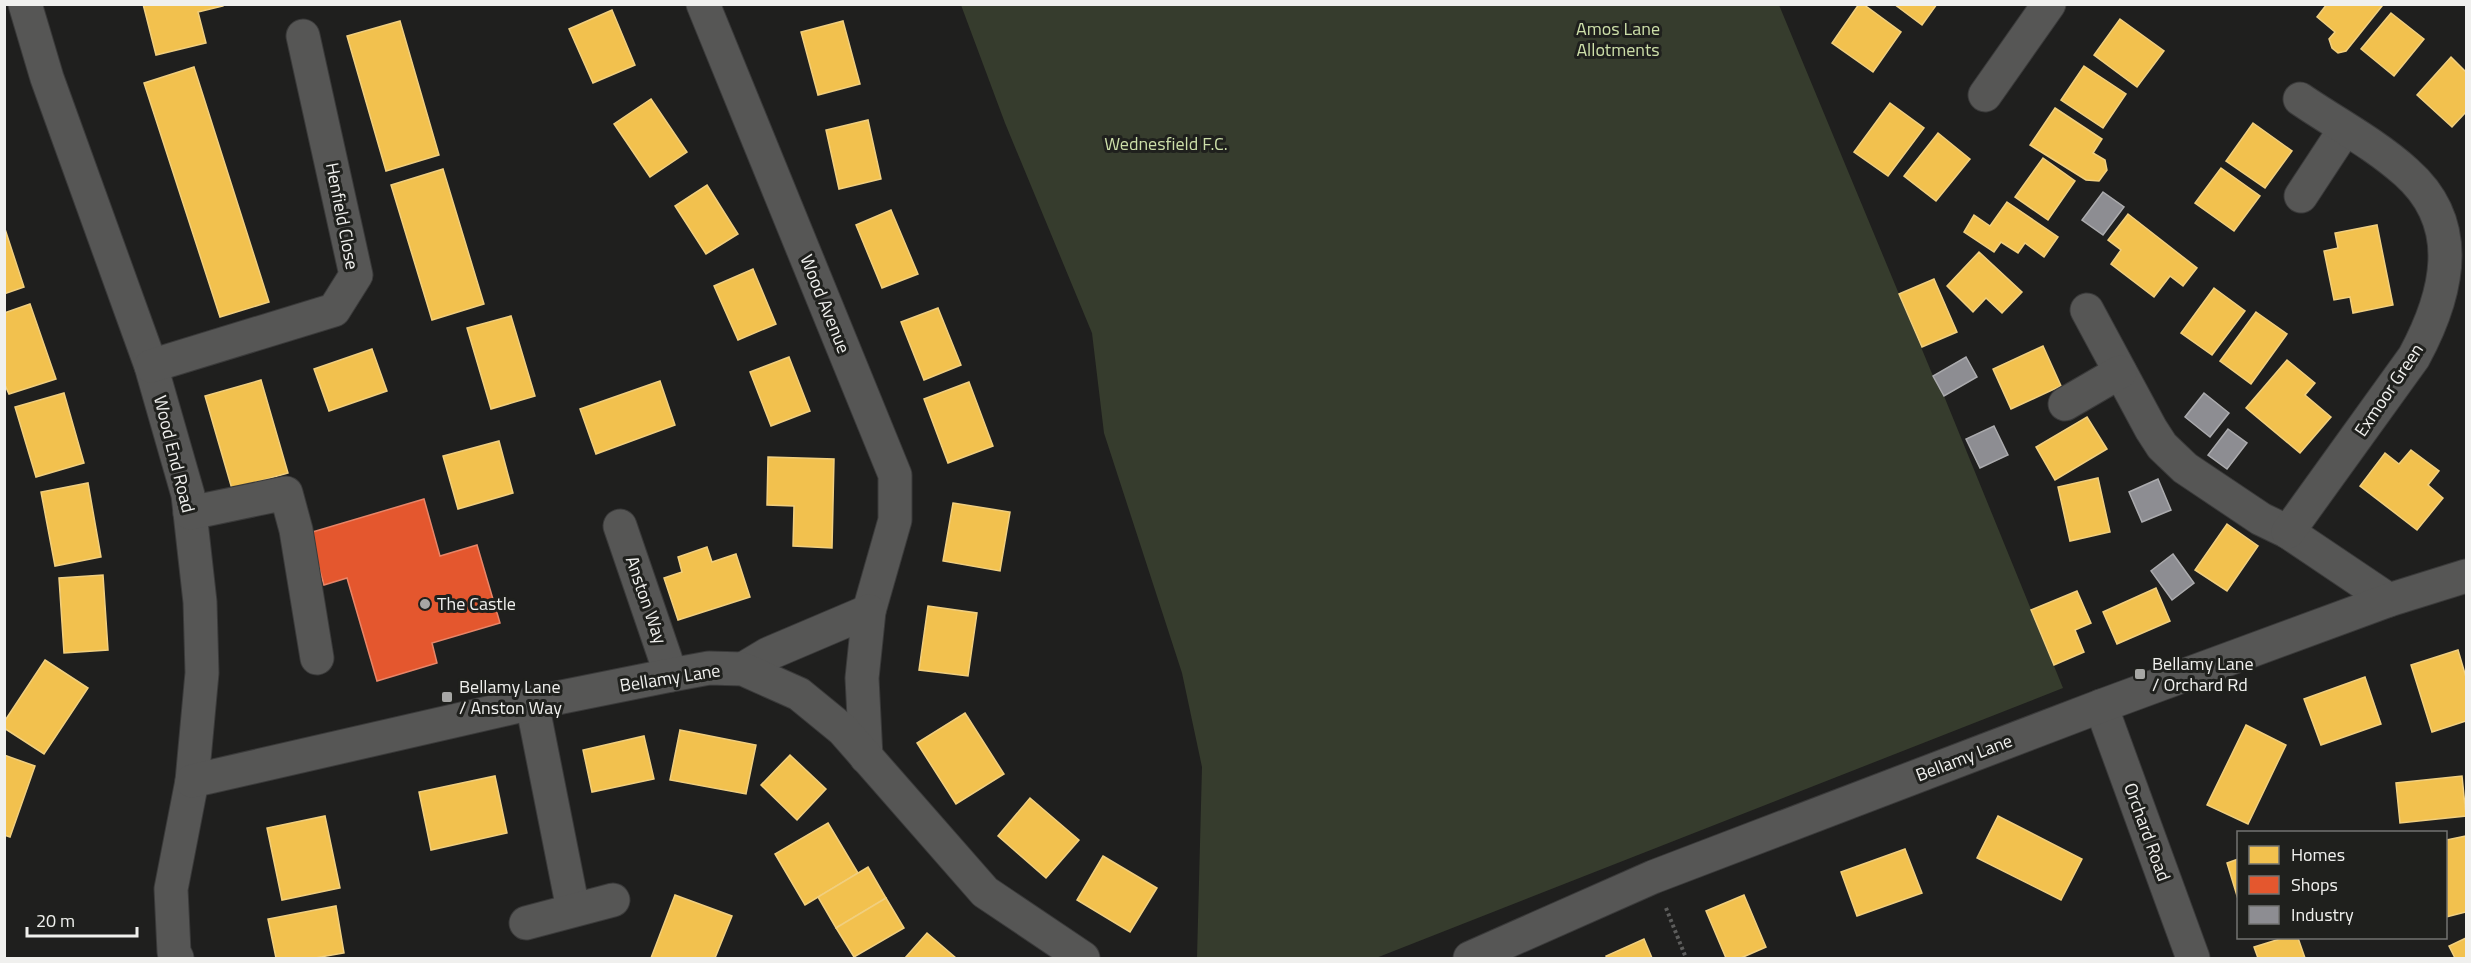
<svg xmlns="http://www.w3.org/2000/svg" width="2471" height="963" viewBox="0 0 2471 963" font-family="'Titillium Web',sans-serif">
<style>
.green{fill:#363c2d}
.homes{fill:#f2c14e;stroke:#f1cf7e;stroke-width:1.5}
.shops{fill:#e4572e;stroke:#e88568;stroke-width:1.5}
.industry{fill:#8d8d92;stroke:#ababae;stroke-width:1.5}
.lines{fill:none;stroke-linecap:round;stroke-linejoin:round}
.minor-casing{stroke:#3a3a3a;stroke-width:35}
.path{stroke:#5d5d5c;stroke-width:4;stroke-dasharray:3 3;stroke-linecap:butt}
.minor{stroke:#565655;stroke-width:33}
.poi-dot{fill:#a7a7a5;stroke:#1f201d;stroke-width:2}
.labels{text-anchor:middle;stroke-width:6;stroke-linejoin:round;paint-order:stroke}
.park-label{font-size:18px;fill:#cddfa9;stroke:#1f201d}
.street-label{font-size:18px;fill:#f0f0ee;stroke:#1f201d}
.poi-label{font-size:18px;fill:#f0f0ee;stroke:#1f201d;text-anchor:start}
</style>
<rect width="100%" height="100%" fill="#1f1f1e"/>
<path class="green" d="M961,5H1779L1933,376L1944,396L2063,688L1376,958H1197L1202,767L1182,673L1104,433L1092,333L1005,123Z"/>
<g class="homes">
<path d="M143,4H223V6L198,12L206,43L156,55Z"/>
<path d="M1859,4H1863L1901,32L1873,72L1832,43Z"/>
<path d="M1894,4H1937L1922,25Z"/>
<path d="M2327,4H2380L2382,6L2346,51L2338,53L2332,48L2329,39L2335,32L2317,17Z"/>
<path d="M612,10L635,65L593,83L569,29Z"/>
<path d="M2391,13L2424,39L2394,76L2361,49Z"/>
<path d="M2120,19L2164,51L2137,87L2094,55Z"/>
<path d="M400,21L439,155L386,171L347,36Z"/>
<path d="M843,21L860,84L818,95L801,32Z"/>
<path d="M2451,57L2466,72V112L2452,127L2417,95Z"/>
<path d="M2084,66L2126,94L2103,128L2061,100Z"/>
<path d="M194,67L269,302L220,317L144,83Z"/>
<path d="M651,99L687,152L650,177L614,124Z"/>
<path d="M1890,103L1924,128L1888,176L1854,152Z"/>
<path d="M2055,108L2102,139L2093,153L2105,160L2107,170L2099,181L2086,180L2030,145Z"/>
<path d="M868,120L881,179L839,189L826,130Z"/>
<path d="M2253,123L2292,151L2265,188L2226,161Z"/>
<path d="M1938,133L1970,159L1936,201L1904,176Z"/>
<path d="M2043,158L2075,181L2048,220L2015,197Z"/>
<path d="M2221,168L2260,196L2234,231L2195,203Z"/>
<path d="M443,169L484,304L432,320L391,185Z"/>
<path d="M707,185L738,234L706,254L675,206Z"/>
<path d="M2007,202L2058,237L2044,257L2025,243L2018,253L2001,242L1994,252L1964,232L1974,215L1990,226Z"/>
<path d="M891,210L918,274L882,288L856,225Z"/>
<path d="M2128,214L2197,268L2183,286L2170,276L2154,297L2111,264L2121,250L2108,240Z"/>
<path d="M2377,225L2393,305L2353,313L2350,297L2334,300L2324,251L2338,248L2335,233Z"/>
<path d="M4,226L24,287L4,294Z"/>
<path d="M1979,252L2022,292L2002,313L1986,298L1973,312L1947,286Z"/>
<path d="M753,269L776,324L738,340L714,286Z"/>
<path d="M1934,279L1957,332L1922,347L1899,294Z"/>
<path d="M2214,288L2245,311L2212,355L2181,333Z"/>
<path d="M30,304L56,379L9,394L4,383V313Z"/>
<path d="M938,308L961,365L924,380L901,322Z"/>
<path d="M2256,312L2287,334L2251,384L2220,361Z"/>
<path d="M511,316L535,396L491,409L467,328Z"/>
<path d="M2043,346L2061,386L2011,409L1993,369Z"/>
<path d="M372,349L387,391L329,411L314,369Z"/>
<path d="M789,357L810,411L771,426L750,372Z"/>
<path d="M2287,360L2315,383L2305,395L2331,417L2300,453L2246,408Z"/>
<path d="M261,380L288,473L232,489L205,396Z"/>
<path d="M660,381L675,425L596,454L580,409Z"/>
<path d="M969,382L993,446L948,463L924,399Z"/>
<path d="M64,393L84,463L36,477L15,407Z"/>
<path d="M2087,417L2107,449L2055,480L2036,447Z"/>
<path d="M499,441L513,493L458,509L443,456Z"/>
<path d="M2411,450L2439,471L2428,485L2443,498L2417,530L2360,486L2385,453L2399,464Z"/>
<path d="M768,457L834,459L832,548L793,546L794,506L767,505Z"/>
<path d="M2098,478L2110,532L2070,541L2058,487Z"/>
<path d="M88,483L101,557L55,566L41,492Z"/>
<path d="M953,503L1010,512L1000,571L943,561Z"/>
<path d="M2227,524L2258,546L2227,591L2195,570Z"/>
<path d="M707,547L712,562L736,554L750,597L678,620L664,578L682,572L678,557Z"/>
<path d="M103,575L108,650L64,653L59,578Z"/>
<path d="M2156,588L2170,621L2117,644L2103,612Z"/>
<path d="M2077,591L2091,623L2075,630L2084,652L2054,665L2031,610Z"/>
<path d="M928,606L977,613L968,676L919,670Z"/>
<path d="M2458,650L2466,677V721L2432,732L2411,665Z"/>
<path d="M45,660L88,688L44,754L4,728V722Z"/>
<path d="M2365,677L2381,724L2321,745L2304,699Z"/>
<path d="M965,713L1004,774L956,804L917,743Z"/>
<path d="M2246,725L2286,745L2248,824L2207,805Z"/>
<path d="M680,730L756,745L746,794L670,780Z"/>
<path d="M644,736L654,779L592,792L583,750Z"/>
<path d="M4,755L35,766L10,837L4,835Z"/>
<path d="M790,755L826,789L797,820L761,785Z"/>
<path d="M495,776L507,833L431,850L419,792Z"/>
<path d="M2462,776L2466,816L2400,823L2396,783Z"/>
<path d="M1030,798L1079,840L1046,878L998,836Z"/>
<path d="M325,816L340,888L282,900L267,828Z"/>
<path d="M1998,816L2082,859L2061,900L1977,858Z"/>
<path d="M828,823L858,873L805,905L775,854Z"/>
<path d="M2466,836V912L2446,917V840Z"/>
<path d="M1905,849L1922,893L1857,916L1841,872Z"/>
<path d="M1103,856L1157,888L1130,932L1077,900Z"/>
<path d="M2238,859V899L2227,863Z"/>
<path d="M868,867L886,898L836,928L818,897Z"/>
<path d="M675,895L732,916L715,958H651Z"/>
<path d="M1744,895L1766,947L1741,958H1726L1706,911Z"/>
<path d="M886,898L904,928L854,957L836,928Z"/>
<path d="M336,906L344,953L315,958H276L268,919Z"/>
<path d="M927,933L956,958H905Z"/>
<path d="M2283,938H2298L2305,958H2258L2254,947Z"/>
<path d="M2466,938V958H2455L2449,946Z"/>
<path d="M1644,939L1652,958H1607L1606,956Z"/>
</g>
<path class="shops" d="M424,499L440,556L477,545L500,623L432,643L437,663L377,681L347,578L324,585L309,533Z"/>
<g class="industry">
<path d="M2103,192L2124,207L2103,235L2082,220Z"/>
<path d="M1966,357L1977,377L1944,396L1933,376Z"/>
<path d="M2204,393L2229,413L2210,437L2185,417Z"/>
<path d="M1994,426L2008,455L1980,468L1966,439Z"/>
<path d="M2228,429L2247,443L2227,469L2208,455Z"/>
<path d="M2158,479L2171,510L2142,522L2129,492Z"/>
<path d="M2173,554L2194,583L2172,600L2151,571Z"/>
</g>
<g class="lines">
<g class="minor-casing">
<g id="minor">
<path d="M25,4L47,78L151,366L188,495L200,602L202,673L192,781L171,889L174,952L177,958"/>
<path d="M703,4L895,475V520L869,611"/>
<path d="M1985,95L2049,4"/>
<path d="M2301,196L2345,129"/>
<path d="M2087,310L2151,429L2162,446L2185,468L2261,519L2288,532L2389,600"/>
<path d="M151,366L334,310L356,275L303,36"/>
<path d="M2065,404L2120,372"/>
<path d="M190,513L286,493L296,530L317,658"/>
<path d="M620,526L671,675"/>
<path d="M2288,532L2414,357C2447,296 2466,225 2406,172C2375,144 2335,123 2300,99"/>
<path d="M743,669L768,654L869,611L862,678L866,757"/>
<path d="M532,703L573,909"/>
<path d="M2101,706L2193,958"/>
<path d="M192,781L532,703L671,675L709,668L743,669L799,694L843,730L985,892L1083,958"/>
<path d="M526,923L613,900"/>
<path d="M1470,958L1653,877L2101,706L2389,600L2466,576"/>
</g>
</g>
<path class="path" d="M1666,908L1686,958"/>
<use href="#minor" class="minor"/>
</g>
<g class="poi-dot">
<circle cx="425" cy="604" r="6"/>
<rect x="2134" y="668" width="12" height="12" rx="3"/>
<rect x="441" y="691" width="12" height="12" rx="3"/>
</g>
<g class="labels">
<g class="park-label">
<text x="1618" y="35">Amos Lane<tspan x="1618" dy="21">Allotments</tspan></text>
<text x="1166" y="150">Wednesfield F.C.</text>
</g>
<g class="street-label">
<text transform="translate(342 216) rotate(79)" y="6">Henfield Close</text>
<text transform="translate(825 304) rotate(68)" y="6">Wood Avenue</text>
<text transform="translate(2389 390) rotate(-56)" y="6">Exmoor Green</text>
<text transform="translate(174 454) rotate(76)" y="6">Wood End Road</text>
<text transform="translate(646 600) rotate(71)" y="6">Anston Way</text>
<text transform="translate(670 678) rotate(-9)" y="6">Bellamy Lane</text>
<text transform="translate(1964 758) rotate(-21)" y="6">Bellamy Lane</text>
<text transform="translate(2147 832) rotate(70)" y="6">Orchard Road</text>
</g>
<g class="poi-label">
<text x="437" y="610">The Castle</text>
<text x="2152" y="670">Bellamy Lane<tspan x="2152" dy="21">/ Orchard Rd</tspan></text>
<text x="459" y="693">Bellamy Lane<tspan x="459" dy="21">/ Anston Way</tspan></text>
</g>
</g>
<rect width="2471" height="963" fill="none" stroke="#f0f0ee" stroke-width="12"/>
<rect x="2237" y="831" width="210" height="108" fill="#1f201d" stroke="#737371" stroke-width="1.5"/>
<rect x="2249" y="846" width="30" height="18" fill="#f2c14e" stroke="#737371" stroke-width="1.5"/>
<text x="2291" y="861" font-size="18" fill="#f0f0ee">Homes</text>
<rect x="2249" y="876" width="30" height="18" fill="#e4572e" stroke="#737371" stroke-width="1.5"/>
<text x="2291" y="891" font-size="18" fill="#f0f0ee">Shops</text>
<rect x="2249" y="906" width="30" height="18" fill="#8d8d92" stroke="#737371" stroke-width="1.5"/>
<text x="2291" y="921" font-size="18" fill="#f0f0ee">Industry</text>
<path d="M27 927v9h110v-9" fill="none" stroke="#f0f0ee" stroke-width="3"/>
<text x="36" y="927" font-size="18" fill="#f0f0ee" stroke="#1f201d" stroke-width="4.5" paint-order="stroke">20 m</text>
</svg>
